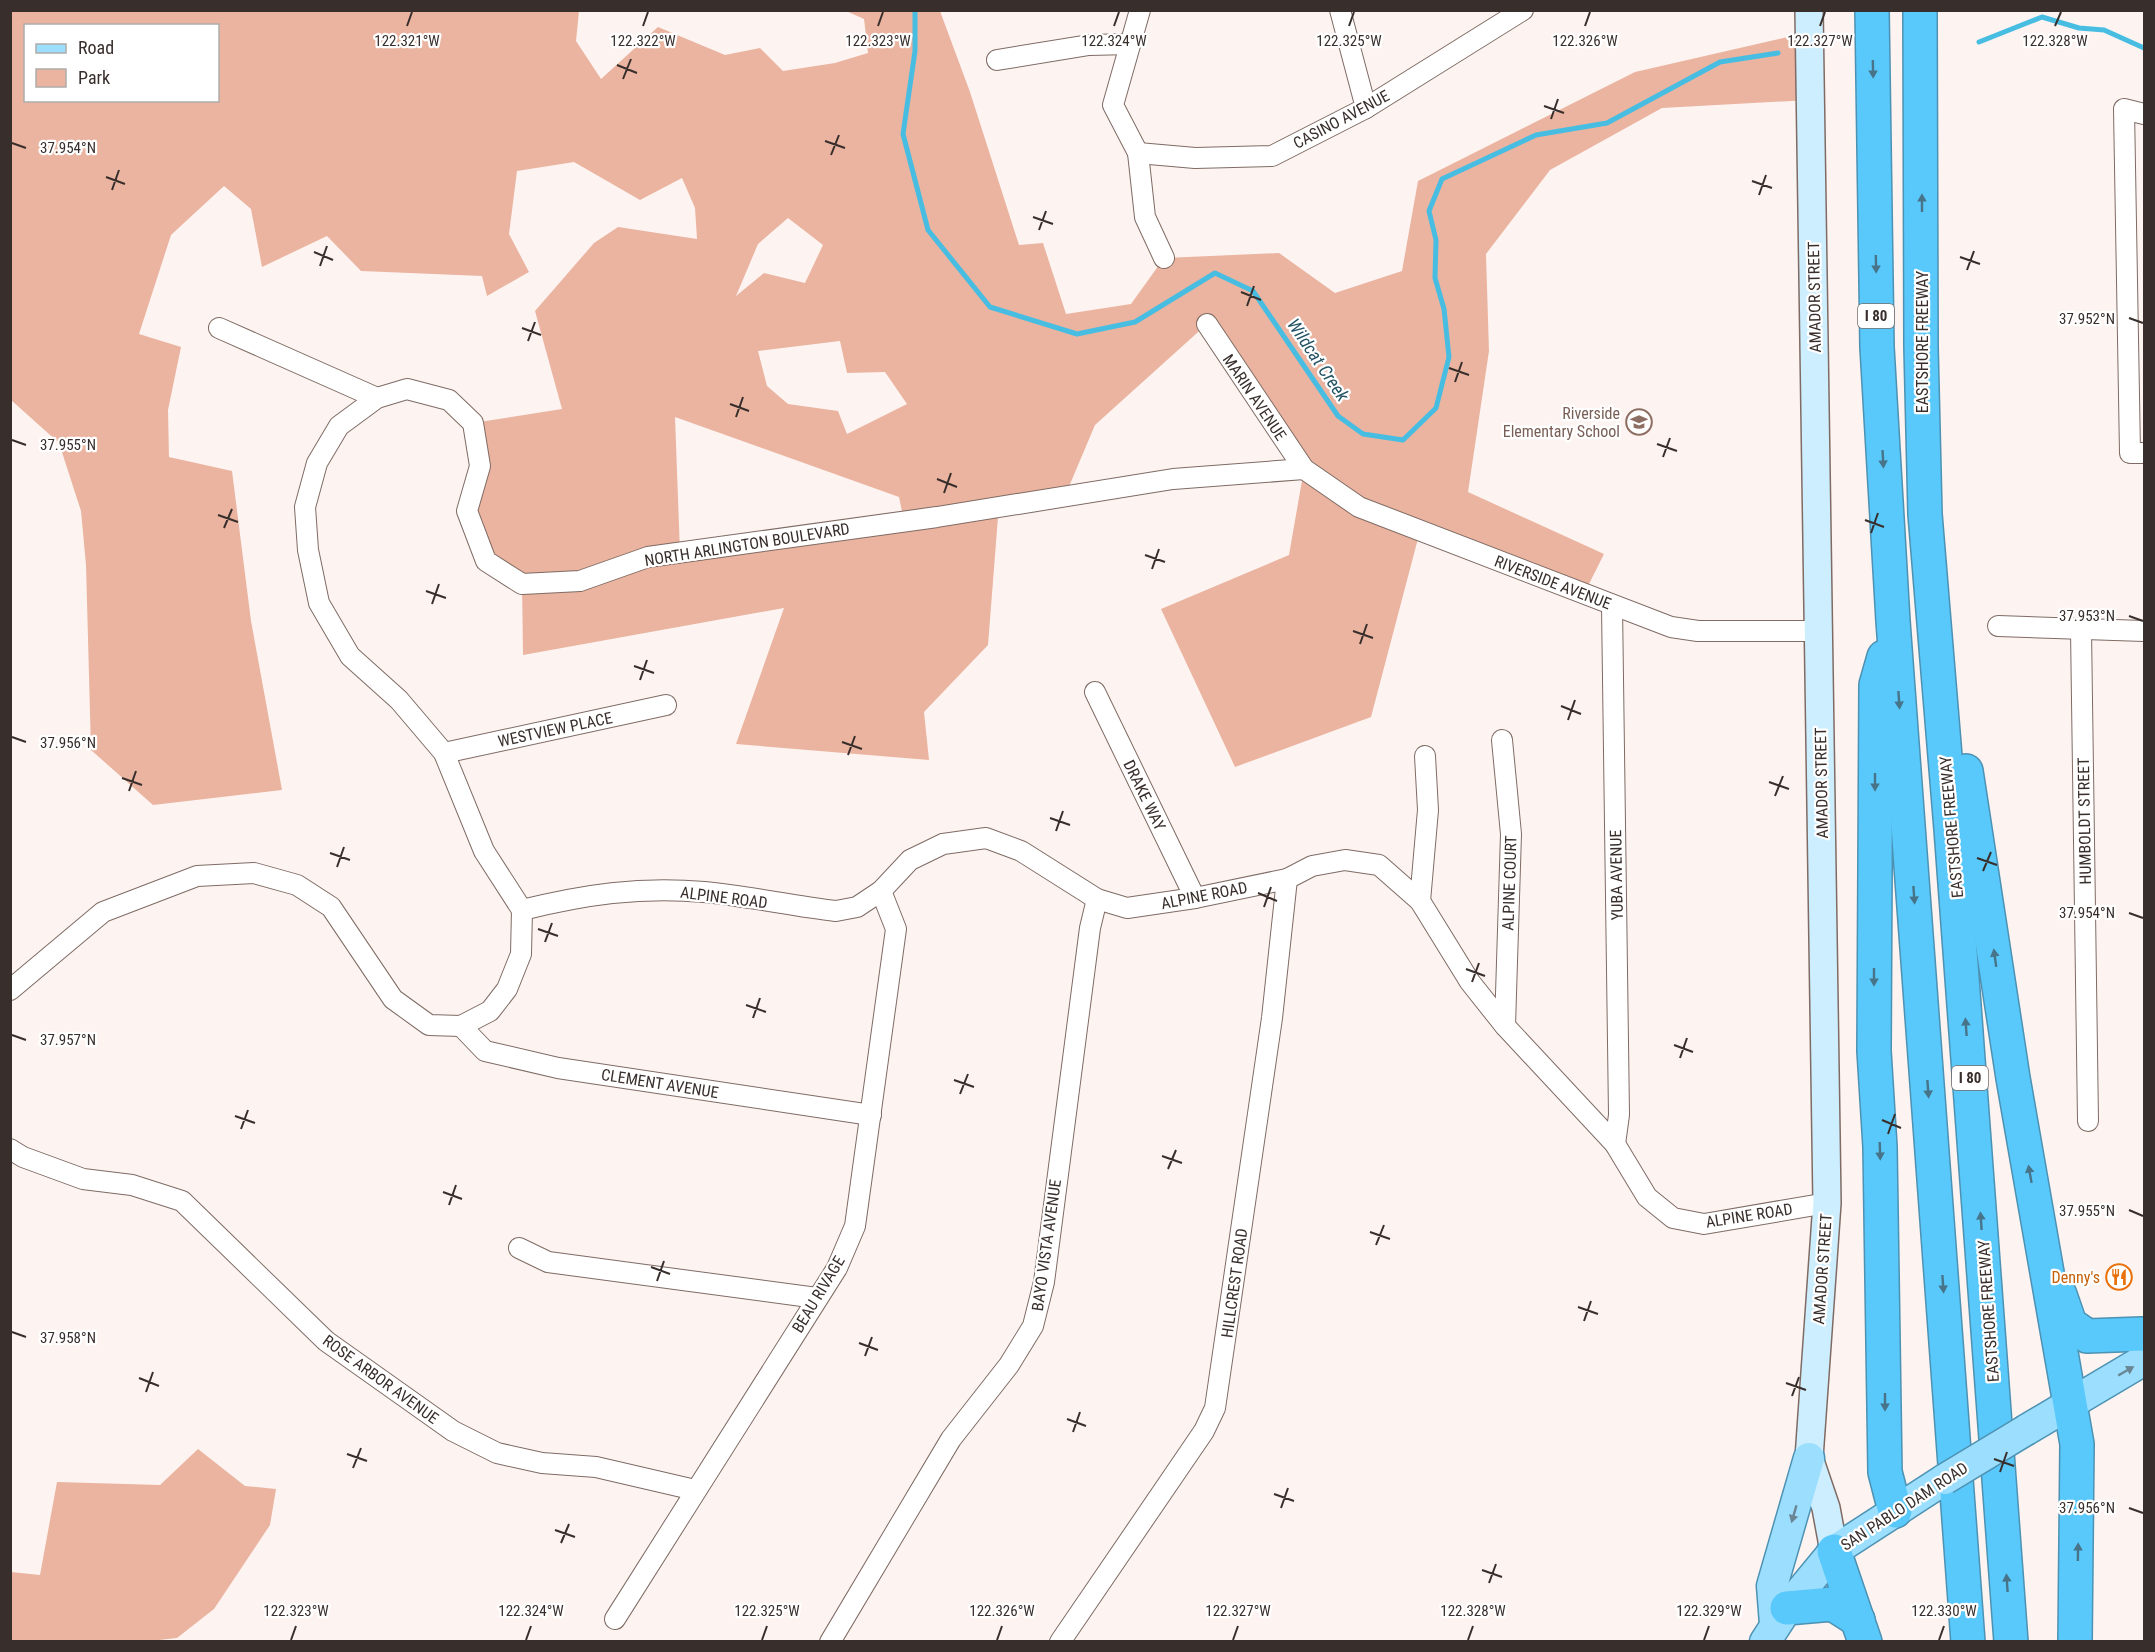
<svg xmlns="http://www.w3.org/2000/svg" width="2155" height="1652" viewBox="0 0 2155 1652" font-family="'Roboto Condensed',sans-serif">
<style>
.green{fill:#ebb4a0;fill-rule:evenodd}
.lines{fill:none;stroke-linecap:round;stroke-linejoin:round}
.stream{stroke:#47bde2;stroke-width:5}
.street-casing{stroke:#7f6b64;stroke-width:22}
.secondary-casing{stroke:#7f6b64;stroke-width:30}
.primary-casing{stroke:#4d92b3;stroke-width:33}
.highway-casing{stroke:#4d92b3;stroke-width:36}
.street{stroke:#fff;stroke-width:20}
.secondary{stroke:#cdeefe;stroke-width:27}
.primary{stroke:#9bdefd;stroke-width:30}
.highway{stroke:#59c8fb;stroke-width:33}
.primary-bridge-casing{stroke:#4d92b3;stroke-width:33;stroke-linecap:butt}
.primary-bridge{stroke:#9bdefd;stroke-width:30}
.oneway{fill:#477489}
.oneway2{fill:#6a8694}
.ticks{fill:none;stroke:#382f2c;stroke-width:2}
.labels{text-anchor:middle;stroke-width:4.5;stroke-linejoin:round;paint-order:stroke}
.shield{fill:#fff;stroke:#746d6b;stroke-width:1.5}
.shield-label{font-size:15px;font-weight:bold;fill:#382f2c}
.street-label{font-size:16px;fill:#382f2c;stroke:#fff}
.education-label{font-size:16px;fill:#785e54;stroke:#fff;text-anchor:end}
.food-label{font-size:16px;fill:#c56008;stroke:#fff;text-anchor:end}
.water-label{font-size:18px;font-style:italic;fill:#245464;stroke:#fff}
.ticks-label{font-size:15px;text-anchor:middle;fill:#382f2c;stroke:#fff;stroke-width:4.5;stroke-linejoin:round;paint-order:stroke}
</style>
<rect width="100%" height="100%" fill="#fdf4f1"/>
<g class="green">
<path d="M10,11H579L576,41L601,79L658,27L725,55L760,48L783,71L835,63L868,53L864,19L846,11H940L970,92L1019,245L1043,243L1066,314L1131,304L1164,258L1279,253L1335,293L1402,271L1418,181L1635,72L1809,32L1810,100L1662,108L1550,170L1486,254L1489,351L1468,492L1604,554L1584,594L1420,531L1371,717L1235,767L1161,609L1289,555L1304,469L1207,324L1095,425L1065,496L998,517L988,645L924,712L929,760L736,744L784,608L523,655L522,584L486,561L467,511L473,423L562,409L535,311L594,243L618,227L697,239L695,208L682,178L640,200L574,162L517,171L509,234L529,272L487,296L482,276L361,271L327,236L262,267L251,209L224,186L171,235L139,334L181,347L168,410L169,457L232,471L251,621L282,790L153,805L91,750L86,565L81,511L59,443L11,400ZM26,26H218V100H26ZM788,218L823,245L805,283L764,273L736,296L758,244ZM840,341L847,373L885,372L907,404L847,434L838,411L788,404L767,386L758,351ZM675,417L899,497L904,521L680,552Z"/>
<path d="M198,1449L245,1486L276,1489L270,1525L214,1609L177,1638L141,1642L11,1641V1572L40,1575L57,1482L160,1485Z"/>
</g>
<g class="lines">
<g class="stream">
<path d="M915,10V51L903,134L928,230L990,307L1077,334L1135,322L1215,273L1253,291L1338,416L1363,434L1403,440L1436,408L1449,357L1444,309L1435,278L1436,240L1429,211L1442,179L1536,135L1607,123L1720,62L1778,53"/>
<path d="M1979,42L2042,17L2079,28L2104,30L2144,48"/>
</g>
<g class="street-casing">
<g id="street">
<path d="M1140,10L1113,105L1138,153L1145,217L1164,258"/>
<path d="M1340,10L1366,108"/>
<path d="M997,60L1089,45L1130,44"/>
<path d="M2144,114L2124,109L2130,453H2144"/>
<path d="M1138,153L1195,158L1272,156L1366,108L1523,10"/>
<path d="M1207,324L1304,469L1359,507L1671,627L1698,631H1819"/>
<path d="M219,328L377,398"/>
<path d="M1612,606L1619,1115L1615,1144"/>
<path d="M1998,626L2144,631"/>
<path d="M2081,630L2088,1121"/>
<path d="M1095,692L1195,898"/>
<path d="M1502,740L1511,834L1505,1026"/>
<path d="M444,753L666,705"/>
<path d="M1420,901L1428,810L1425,756"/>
<path d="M522,910C583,895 640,886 704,892C748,896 792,906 836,911L857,907L881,891L910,860L943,844L986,838L1021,851L1097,899L1127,908L1195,898L1287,879L1312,866L1345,860L1379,865L1420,901L1470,982L1505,1026L1615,1144L1647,1197L1673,1218L1704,1224L1827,1203"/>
<path d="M10,990L103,912L197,876L254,873L297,885L331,907L393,999L429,1025L461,1026L490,1011L507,989L521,954L522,910L484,851L444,753L399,700L350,656L319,603L308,550L305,507L317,463L339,426L377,398L407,389L449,400L473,423L480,466L467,511L486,561L522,584L580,581L648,557L937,517L1173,479L1304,469"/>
<path d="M461,1026L485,1051L558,1068L871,1115"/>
<path d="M10,1149L23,1157L83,1179L132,1185L182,1201L326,1341L453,1431L497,1453L542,1463L596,1467L695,1490"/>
<path d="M519,1248L548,1262L817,1298"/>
<path d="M615,1619L837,1268L855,1226L896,929L881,891"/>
<path d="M830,1642L951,1439L1009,1365L1033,1326L1044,1282L1090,928L1097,899"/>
<path d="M1060,1642L1204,1431L1215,1408L1272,1018L1287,879"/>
</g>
</g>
<g class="secondary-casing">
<path id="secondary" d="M1809,10L1827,1203L1809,1458L1826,1508L1834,1551"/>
</g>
<g class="primary-casing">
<g id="primary">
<path d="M2026,1430L2144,1360"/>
<path d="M1775,1624L1772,1586L1809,1458"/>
<path d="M1765,1642L1787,1608L1834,1551L1945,1479"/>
</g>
</g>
<g class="highway-casing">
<g id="highway">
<path d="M1872,10L1877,347L1893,621L1968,1642"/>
<path d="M1920,10L1921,347L1925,514L1951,829L2011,1642"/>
<path d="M1884,657L1876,685L1874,1051L1880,1147L1885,1472L1895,1511"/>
<path d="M1966,771L2013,1078L2077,1444L2075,1642"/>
<path d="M2060,1295L2070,1324L2087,1336L2142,1334"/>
<path d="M1834,1551L1865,1642"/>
<path d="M1787,1608L1833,1604L1858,1620"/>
</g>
</g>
<use href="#street" class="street"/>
<use href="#secondary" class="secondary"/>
<use href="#primary" class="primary"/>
<use href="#highway" class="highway"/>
<g class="primary-bridge-casing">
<path id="primary-bridge" d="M1945,1479L2026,1430"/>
</g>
<use href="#primary-bridge" class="primary-bridge"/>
</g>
<defs><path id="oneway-solid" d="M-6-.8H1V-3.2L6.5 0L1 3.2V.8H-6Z" transform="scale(1.5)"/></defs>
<g class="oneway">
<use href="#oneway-solid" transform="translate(1873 69) rotate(89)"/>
<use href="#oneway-solid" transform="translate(1922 203) rotate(-90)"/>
<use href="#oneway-solid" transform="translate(1876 264) rotate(89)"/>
<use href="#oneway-solid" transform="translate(1883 459) rotate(87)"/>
<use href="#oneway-solid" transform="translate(1899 700) rotate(86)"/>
<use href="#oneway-solid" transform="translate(1875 782) rotate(90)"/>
<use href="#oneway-solid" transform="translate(1914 895) rotate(86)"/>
<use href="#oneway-solid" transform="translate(1995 958) rotate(-98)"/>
<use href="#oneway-solid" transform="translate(1874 977) rotate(90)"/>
<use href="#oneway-solid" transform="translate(1966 1027) rotate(-94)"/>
<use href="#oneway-solid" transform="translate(1928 1089) rotate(86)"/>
<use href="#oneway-solid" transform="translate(1880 1151) rotate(88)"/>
<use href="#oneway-solid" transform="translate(2030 1174) rotate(-100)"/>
<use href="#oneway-solid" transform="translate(1981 1221) rotate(-94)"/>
<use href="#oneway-solid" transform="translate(1943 1284) rotate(86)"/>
<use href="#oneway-solid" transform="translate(1885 1402) rotate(90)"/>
<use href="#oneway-solid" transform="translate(2078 1552) rotate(-89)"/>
<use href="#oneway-solid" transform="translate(2007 1583) rotate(-94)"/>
</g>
<g class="oneway2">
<use href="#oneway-solid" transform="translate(2126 1371) rotate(-30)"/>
<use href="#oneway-solid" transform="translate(1794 1514) rotate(106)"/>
</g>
<path class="ticks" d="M407,26L412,12M643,26L648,12M878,26L883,12M1114,26L1119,12M1349,26L1354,12M1585,26L1590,12M1820,26L1825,12M2055,26L2061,12M617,65L637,73M623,79L631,59M1544,106L1564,113M1551,119L1558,99M825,141L845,148M12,143L26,148M831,155L839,135M106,177L125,184M1752,181L1772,188M112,190L119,170M1759,195L1766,175M1033,217L1053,224M1039,230L1046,211M314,252L333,260M1960,257L1980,264M320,266L327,246M1967,270L1974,251M1241,292L1261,300M1247,306L1254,286M2129,318L2143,323M522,328L541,335M528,341L535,322M1449,368L1469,375M1455,382L1462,362M730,404L749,411M736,417L743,397M12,440L26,445M1657,444L1677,451M1663,457L1670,438M937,479L957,487M944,493L951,473M218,515L238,522M1865,520L1884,527M224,528L232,509M1871,533L1878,513M1145,555L1165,562M1152,569L1159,549M426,591L446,598M432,604L439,584M2129,616L2143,621M1353,631L1373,638M1360,644L1367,624M634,666L654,673M640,680L647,660M1561,706L1581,714M1568,720L1575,700M12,737L26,742M842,742L862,749M848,755L855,736M122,778L142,785M1769,782L1789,789M129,791L136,771M1775,796L1783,776M1050,818L1070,825M1056,831L1063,811M330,853L350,860M1977,858L1997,865M337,867L344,847M1983,871L1991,852M1258,893L1277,901M1264,907L1271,887M2129,913L2143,918M538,929L558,936M545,942L552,923M1466,969L1485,976M1472,982L1479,963M746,1005L766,1012M753,1018L760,998M12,1035L26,1040M1674,1045L1693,1052M1680,1058L1687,1038M954,1080L974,1087M960,1094L968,1074M235,1116L255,1123M1882,1120L1901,1128M241,1129L248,1110M1888,1134L1895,1114M1162,1156L1182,1163M1168,1169L1176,1150M443,1192L462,1199M449,1205L456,1185M2129,1210L2143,1216M1370,1232L1390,1239M1376,1245L1384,1225M651,1267L670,1274M657,1281L664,1261M1578,1307L1598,1314M1584,1321L1591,1301M12,1332L26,1337M859,1343L878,1350M865,1356L872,1337M139,1378L159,1386M1786,1383L1806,1390M146,1392L153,1372M1792,1396L1799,1377M1067,1419L1086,1426M1073,1432L1080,1412M347,1454L367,1461M1994,1459L2014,1466M353,1468L361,1448M2000,1472L2007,1452M1274,1494L1294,1501M1281,1508L1288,1488M2129,1508L2143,1513M555,1530L575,1537M561,1543L569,1524M1482,1570L1502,1577M1489,1583L1496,1564M291,1640L296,1626M526,1640L531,1626M762,1640L767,1626M997,1640L1002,1626M1233,1640L1238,1626M1468,1640L1473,1626M1704,1640L1709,1626M1939,1640L1944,1626"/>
<defs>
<g id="school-ring" transform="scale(1.35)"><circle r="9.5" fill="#fff" stroke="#8d6e63" stroke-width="1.5"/><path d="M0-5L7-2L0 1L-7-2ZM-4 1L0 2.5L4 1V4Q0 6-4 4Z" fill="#8d6e63"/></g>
<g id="restaurant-ring" transform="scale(1.35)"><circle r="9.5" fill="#fff" stroke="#e8710a" stroke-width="1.5"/><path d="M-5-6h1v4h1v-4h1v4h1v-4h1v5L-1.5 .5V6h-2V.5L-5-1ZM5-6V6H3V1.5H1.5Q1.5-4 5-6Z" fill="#e8710a"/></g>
</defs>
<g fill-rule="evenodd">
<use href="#school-ring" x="1639" y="422"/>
<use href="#restaurant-ring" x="2119" y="1277"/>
</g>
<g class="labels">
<g class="shield">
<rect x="1858" y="304" width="36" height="24" rx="4.5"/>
<rect x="1952" y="1066" width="36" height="24" rx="4.5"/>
</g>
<g class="shield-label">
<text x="1876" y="321">I 80</text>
<text x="1970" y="1083">I 80</text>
</g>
<g class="street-label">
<text transform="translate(1341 119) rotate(-28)" y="6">CASINO AVENUE</text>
<text transform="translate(1814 297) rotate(-91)" y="6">AMADOR STREET</text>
<text transform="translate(1922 342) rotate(-90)" y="6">EASTSHORE FREEWAY</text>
<text transform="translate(1255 397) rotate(56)" y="6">MARIN AVENUE</text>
<text transform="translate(747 544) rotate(-9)" y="6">NORTH ARLINGTON BOULEVARD</text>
<text transform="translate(1553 582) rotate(21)" y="6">RIVERSIDE AVENUE</text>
<text transform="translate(555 729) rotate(-12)" y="6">WESTVIEW PLACE</text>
<text transform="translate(1821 783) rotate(-91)" y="6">AMADOR STREET</text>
<text transform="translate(1145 795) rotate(64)" y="6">DRAKE WAY</text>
<text transform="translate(2084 821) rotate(-91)" y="6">HUMBOLDT STREET</text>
<text transform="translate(1951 827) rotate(-95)" y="6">EASTSHORE FREEWAY</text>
<text transform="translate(1616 875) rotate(-91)" y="6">YUBA AVENUE</text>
<text transform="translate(1509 883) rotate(-88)" y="6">ALPINE COURT</text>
<text transform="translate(1204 895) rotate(-11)" y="6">ALPINE ROAD</text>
<text transform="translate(724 897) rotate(7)" y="6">ALPINE ROAD</text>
<text transform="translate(660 1083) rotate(9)" y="6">CLEMENT AVENUE</text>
<text transform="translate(1749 1215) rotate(-9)" y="6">ALPINE ROAD</text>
<text transform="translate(1046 1245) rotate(-82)" y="6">BAYO VISTA AVENUE</text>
<text transform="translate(1822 1269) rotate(-86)" y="6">AMADOR STREET</text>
<text transform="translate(1234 1283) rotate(-82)" y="6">HILLCREST ROAD</text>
<text transform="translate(818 1294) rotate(-59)" y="6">BEAU RIVAGE</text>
<text transform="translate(1988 1311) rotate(-94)" y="6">EASTSHORE FREEWAY</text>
<text transform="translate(381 1379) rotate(36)" y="6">ROSE ARBOR AVENUE</text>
<text transform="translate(1904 1506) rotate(-33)" y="6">SAN PABLO DAM ROAD</text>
</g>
<g class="education-label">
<text x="1620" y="419">Riverside<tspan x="1620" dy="18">Elementary School</tspan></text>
</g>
<g class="food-label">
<text x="2100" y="1283">Denny's</text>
</g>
<g class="water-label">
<text transform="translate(1318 360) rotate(56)" y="6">Wildcat Creek</text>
</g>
</g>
<g class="ticks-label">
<text x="643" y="46">122.322°W</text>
<text x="878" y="46">122.323°W</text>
<text x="1114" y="46">122.324°W</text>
<text x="1349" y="46">122.325°W</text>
<text x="1585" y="46">122.326°W</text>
<text x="1820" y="46">122.327°W</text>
<text x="2055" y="46">122.328°W</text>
<text x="407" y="46">122.321°W</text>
<text x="68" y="153">37.954°N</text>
<text x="2087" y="324">37.952°N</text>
<text x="68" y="450">37.955°N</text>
<text x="2087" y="621">37.953°N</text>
<text x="68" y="748">37.956°N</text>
<text x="2087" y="918">37.954°N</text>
<text x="68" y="1045">37.957°N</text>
<text x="2087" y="1216">37.955°N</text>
<text x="68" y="1343">37.958°N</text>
<text x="2087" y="1513">37.956°N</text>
<text x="296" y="1616">122.323°W</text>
<text x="531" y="1616">122.324°W</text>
<text x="767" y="1616">122.325°W</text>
<text x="1002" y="1616">122.326°W</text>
<text x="1238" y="1616">122.327°W</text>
<text x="1473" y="1616">122.328°W</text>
<text x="1709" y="1616">122.329°W</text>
<text x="1944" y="1616">122.330°W</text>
</g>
<rect width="2155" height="1652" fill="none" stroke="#382f2c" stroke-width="24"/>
<rect x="24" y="24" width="195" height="78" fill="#ffffff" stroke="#afacab" stroke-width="1.5"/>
<rect x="36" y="44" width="30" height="9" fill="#9bdefd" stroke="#afacab" stroke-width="1.5"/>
<text x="78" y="54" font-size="18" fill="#382f2c">Road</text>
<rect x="36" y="69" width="30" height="18" fill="#ebb4a0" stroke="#afacab" stroke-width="1.5"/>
<text x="78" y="84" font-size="18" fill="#382f2c">Park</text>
</svg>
